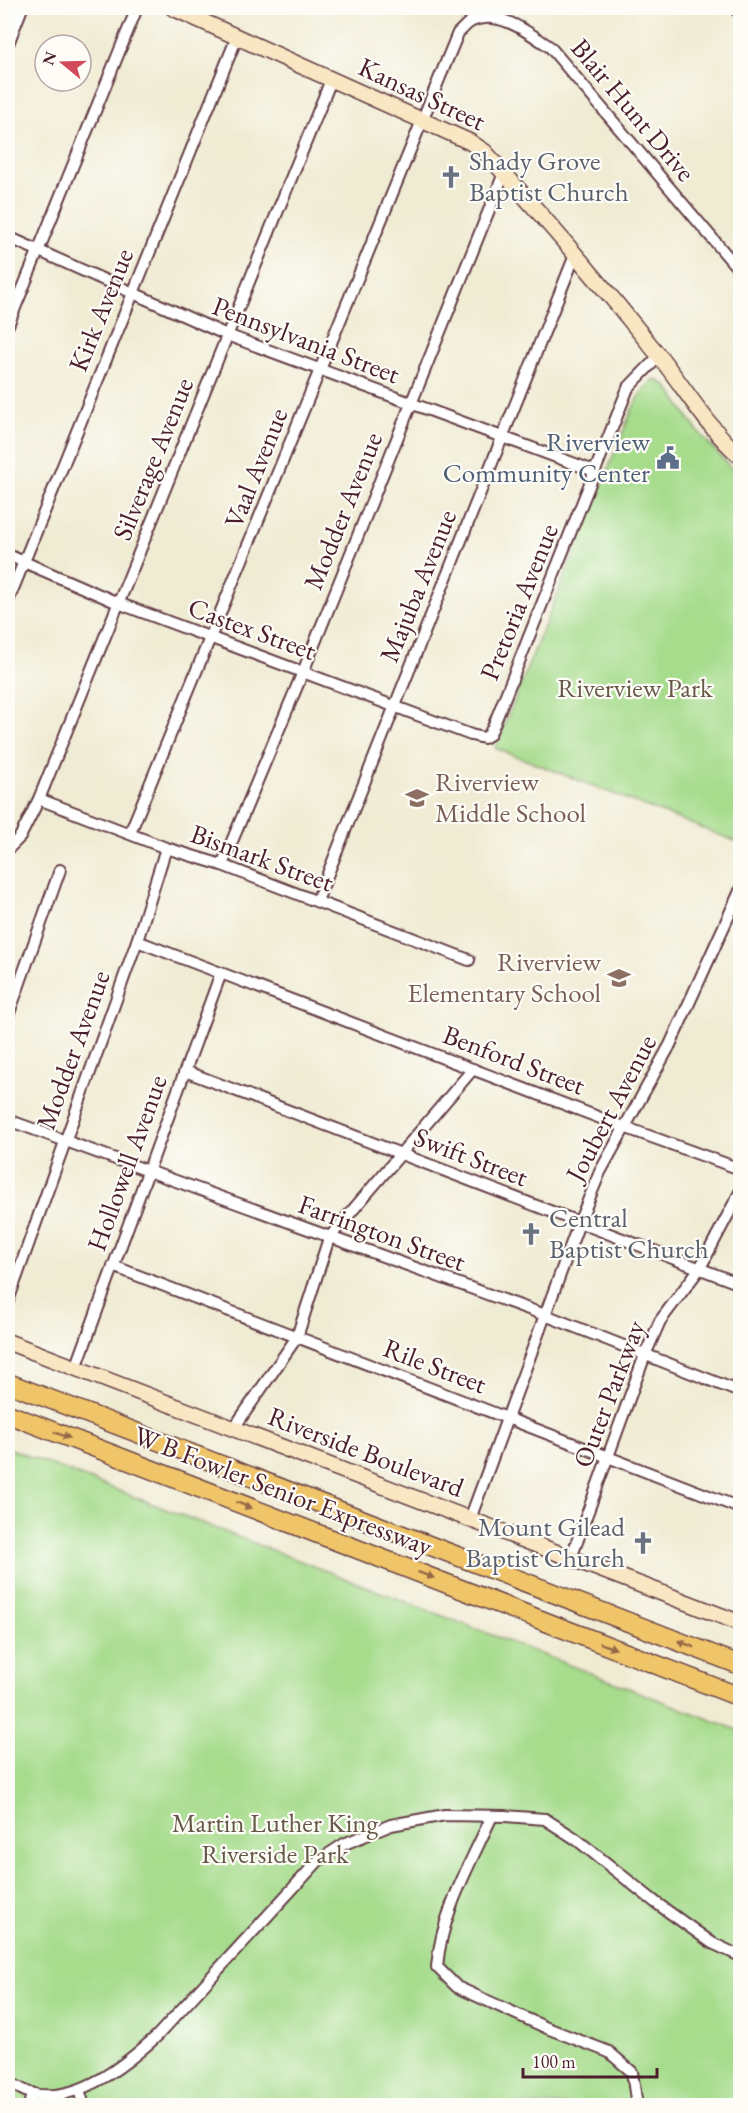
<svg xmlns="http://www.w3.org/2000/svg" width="748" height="2113" viewBox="0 0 748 2113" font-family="'EB Garamond',serif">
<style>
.green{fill:#a6dc8c;stroke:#787e5c;stroke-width:1.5}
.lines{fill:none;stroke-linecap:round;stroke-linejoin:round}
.street-casing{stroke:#633e44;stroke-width:14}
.secondary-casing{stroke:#633e44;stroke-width:18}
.highway-casing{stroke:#633e44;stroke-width:21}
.street{stroke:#fff;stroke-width:10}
.secondary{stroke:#f9e7c3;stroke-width:15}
.highway{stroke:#f0c469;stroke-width:18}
.rail{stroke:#4a1f2b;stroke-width:3;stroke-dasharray:9 4.5;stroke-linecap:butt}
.oneway{fill:#956947}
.labels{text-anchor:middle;stroke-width:4.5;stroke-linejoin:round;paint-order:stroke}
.street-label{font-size:27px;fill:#4a1f2b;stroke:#fdfcf7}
.worship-label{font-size:27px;fill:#5b616d;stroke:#fdfcf7;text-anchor:start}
.service-label{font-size:27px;fill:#4e5e75;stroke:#fdfcf7;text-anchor:end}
.park-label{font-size:27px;fill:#665848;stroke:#fdfcf7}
.education-label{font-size:27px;fill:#785e54;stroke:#fdfcf7;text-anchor:start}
</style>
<rect width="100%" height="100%" fill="#fdfcf7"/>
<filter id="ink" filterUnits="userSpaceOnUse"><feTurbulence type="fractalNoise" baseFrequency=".0167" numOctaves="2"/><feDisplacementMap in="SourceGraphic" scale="12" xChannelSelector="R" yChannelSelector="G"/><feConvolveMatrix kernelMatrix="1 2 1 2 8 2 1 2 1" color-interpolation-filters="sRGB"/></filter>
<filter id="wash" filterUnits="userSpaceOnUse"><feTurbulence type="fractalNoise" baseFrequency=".008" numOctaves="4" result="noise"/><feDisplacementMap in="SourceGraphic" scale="24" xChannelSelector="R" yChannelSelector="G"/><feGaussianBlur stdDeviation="1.35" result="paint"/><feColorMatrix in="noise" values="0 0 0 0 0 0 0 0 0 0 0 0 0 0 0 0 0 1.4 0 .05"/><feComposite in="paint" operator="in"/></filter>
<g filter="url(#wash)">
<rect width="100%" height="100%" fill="#f0ebd3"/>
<g class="green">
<path d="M655,379L667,386L696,429L740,478V843L495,748L633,407L645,388Z"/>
<path d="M8,1448L740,1731V2105H8Z"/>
</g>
</g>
<g filter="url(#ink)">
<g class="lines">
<g class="street-casing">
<g id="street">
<path d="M8,44L22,8"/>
<path d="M8,237L227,335L594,471"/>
<path d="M8,325L137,8"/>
<path d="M8,555L118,603L471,735L484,738L489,735L493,727L628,388L659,356"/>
<path d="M8,601L237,37"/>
<path d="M39,799L166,848L222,865L469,960"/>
<path d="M130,833L458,33C462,30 467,23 472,21C499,9 529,33 550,47L740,271"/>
<path d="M8,849L20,837L39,799L331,80"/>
<path d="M222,865L303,672L504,173"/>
<path d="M317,901L575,255"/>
<path d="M137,941L624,1127L740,1169"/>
<path d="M8,1016L60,870"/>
<path d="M185,1071L740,1284"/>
<path d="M8,1120L545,1315L740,1392"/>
<path d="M113,1266L740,1508"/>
<path d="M8,1301L137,941L166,848"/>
<path d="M76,1368L221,973"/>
<path d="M234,1428L297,1337L329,1238L473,1069"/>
<path d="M470,1519L579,1223L600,1172L670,1045L740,891"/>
<path d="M571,1558L645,1355L660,1321L700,1268L740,1192"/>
<path d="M492,1816C470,1864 441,1914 437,1967L457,1987L547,2028L609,2052L632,2072L637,2106"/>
<path d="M8,2082C15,2085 25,2092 33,2094C79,2103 125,2065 157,2036L318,1861L344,1844L391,1825L445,1815L505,1816L545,1819L576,1839L655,1902L712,1943L740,1956"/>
<path d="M79,2090L84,2106"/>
<path d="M29,2106L32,2093"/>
</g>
</g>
<g class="secondary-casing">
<g id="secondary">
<path d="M173,8L470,142L485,152C545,218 604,287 660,357C686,390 709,429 740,456"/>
<path d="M8,1342L740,1623"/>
</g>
</g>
<g class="highway-casing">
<g id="highway">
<path d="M8,1383L740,1665"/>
<path d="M8,1414L740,1697"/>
</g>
</g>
<use href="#street" class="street"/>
<use href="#secondary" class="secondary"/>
<use href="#highway" class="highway"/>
<path class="rail" d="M729,8L740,25"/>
</g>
<defs><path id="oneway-solid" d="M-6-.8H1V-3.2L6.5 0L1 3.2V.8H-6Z" transform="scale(1.5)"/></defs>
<g class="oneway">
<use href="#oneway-solid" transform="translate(62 1435) rotate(21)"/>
<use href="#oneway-solid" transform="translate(244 1505) rotate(21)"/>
<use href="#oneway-solid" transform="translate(426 1575) rotate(21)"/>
<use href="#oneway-solid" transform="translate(686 1644) rotate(-158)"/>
<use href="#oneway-solid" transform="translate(608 1646) rotate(21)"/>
</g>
</g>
<defs>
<g id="church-bare" transform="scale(1.8)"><path d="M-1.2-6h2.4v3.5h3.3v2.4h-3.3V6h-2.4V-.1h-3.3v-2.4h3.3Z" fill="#6b7280" stroke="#fdfcf7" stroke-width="2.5" paint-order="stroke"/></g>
<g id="civic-bare" transform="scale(1.8)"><path d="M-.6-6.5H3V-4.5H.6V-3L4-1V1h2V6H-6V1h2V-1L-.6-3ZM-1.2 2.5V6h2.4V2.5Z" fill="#5c6f8a" stroke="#fdfcf7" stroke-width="2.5" paint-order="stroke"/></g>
<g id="school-bare" transform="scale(1.8)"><path d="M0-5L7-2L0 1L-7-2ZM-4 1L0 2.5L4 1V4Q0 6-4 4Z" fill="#8d6e63" stroke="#fdfcf7" stroke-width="2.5" paint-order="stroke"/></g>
</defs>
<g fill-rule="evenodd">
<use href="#church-bare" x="451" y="177"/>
<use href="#civic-bare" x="668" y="458"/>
<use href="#school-bare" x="417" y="798"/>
<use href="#school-bare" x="619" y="978"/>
<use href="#church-bare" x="531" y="1234"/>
<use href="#church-bare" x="643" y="1543"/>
</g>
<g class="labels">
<g class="street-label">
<text transform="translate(422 94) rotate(25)" y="9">Kansas Street</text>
<text transform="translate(633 110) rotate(50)" y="9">Blair Hunt Drive</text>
<text transform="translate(101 310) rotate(-68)" y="9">Kirk Avenue</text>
<text transform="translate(306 340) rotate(21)" y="9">Pennsylvania Street</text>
<text transform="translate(153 459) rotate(-68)" y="9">Silverage Avenue</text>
<text transform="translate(256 468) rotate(-68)" y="9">Vaal Avenue</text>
<text transform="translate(343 511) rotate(-68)" y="9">Modder Avenue</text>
<text transform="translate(418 586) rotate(-68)" y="9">Majuba Avenue</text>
<text transform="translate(519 602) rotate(-68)" y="9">Pretoria Avenue</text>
<text transform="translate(252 629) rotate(20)" y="9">Castex Street</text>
<text transform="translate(262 858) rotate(20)" y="9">Bismark Street</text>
<text transform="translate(73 1050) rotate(-70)" y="9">Modder Avenue</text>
<text transform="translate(514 1060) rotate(21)" y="9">Benford Street</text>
<text transform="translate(611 1108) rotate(-62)" y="9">Joubert Avenue</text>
<text transform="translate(471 1157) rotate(21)" y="9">Swift Street</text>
<text transform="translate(127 1163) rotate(-70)" y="9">Hollowell Avenue</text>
<text transform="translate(382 1233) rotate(20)" y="9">Farrington Street</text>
<text transform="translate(435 1366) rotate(21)" y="9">Rile Street</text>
<text transform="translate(609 1394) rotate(-69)" y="9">Outer Parkway</text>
<text transform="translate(366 1452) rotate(21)" y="9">Riverside Boulevard</text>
<text transform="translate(283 1491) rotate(21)" y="9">W B Fowler Senior Expressway</text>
</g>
<g class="worship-label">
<text x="469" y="170">Shady Grove<tspan x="469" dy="31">Baptist Church</tspan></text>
<text x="549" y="1227">Central<tspan x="549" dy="31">Baptist Church</tspan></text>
<text x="625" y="1536" text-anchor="end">Mount Gilead<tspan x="625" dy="31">Baptist Church</tspan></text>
</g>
<g class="service-label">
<text x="650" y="451">Riverview<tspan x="650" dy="31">Community Center</tspan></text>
</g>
<g class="park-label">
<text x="635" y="697">Riverview Park</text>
<text x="275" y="1832">Martin Luther King<tspan x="275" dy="31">Riverside Park</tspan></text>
</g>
<g class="education-label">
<text x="435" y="791">Riverview<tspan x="435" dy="31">Middle School</tspan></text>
<text x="601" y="971" text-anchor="end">Riverview<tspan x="601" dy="31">Elementary School</tspan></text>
</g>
</g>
<rect width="748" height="2113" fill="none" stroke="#fdfcf7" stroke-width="30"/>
<g transform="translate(63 63) rotate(289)"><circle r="28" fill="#fdfcf7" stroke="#b5a4a5" stroke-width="1.5"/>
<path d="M0-4.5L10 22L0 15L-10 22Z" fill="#d1495b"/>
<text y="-9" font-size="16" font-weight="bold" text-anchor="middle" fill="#4a1f2b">N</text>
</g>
<path d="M523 2068v9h134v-9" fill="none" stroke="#4a1f2b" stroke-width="3"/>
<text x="532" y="2068" font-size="18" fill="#4a1f2b" stroke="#fdfcf7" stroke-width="4.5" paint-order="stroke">100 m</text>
</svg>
